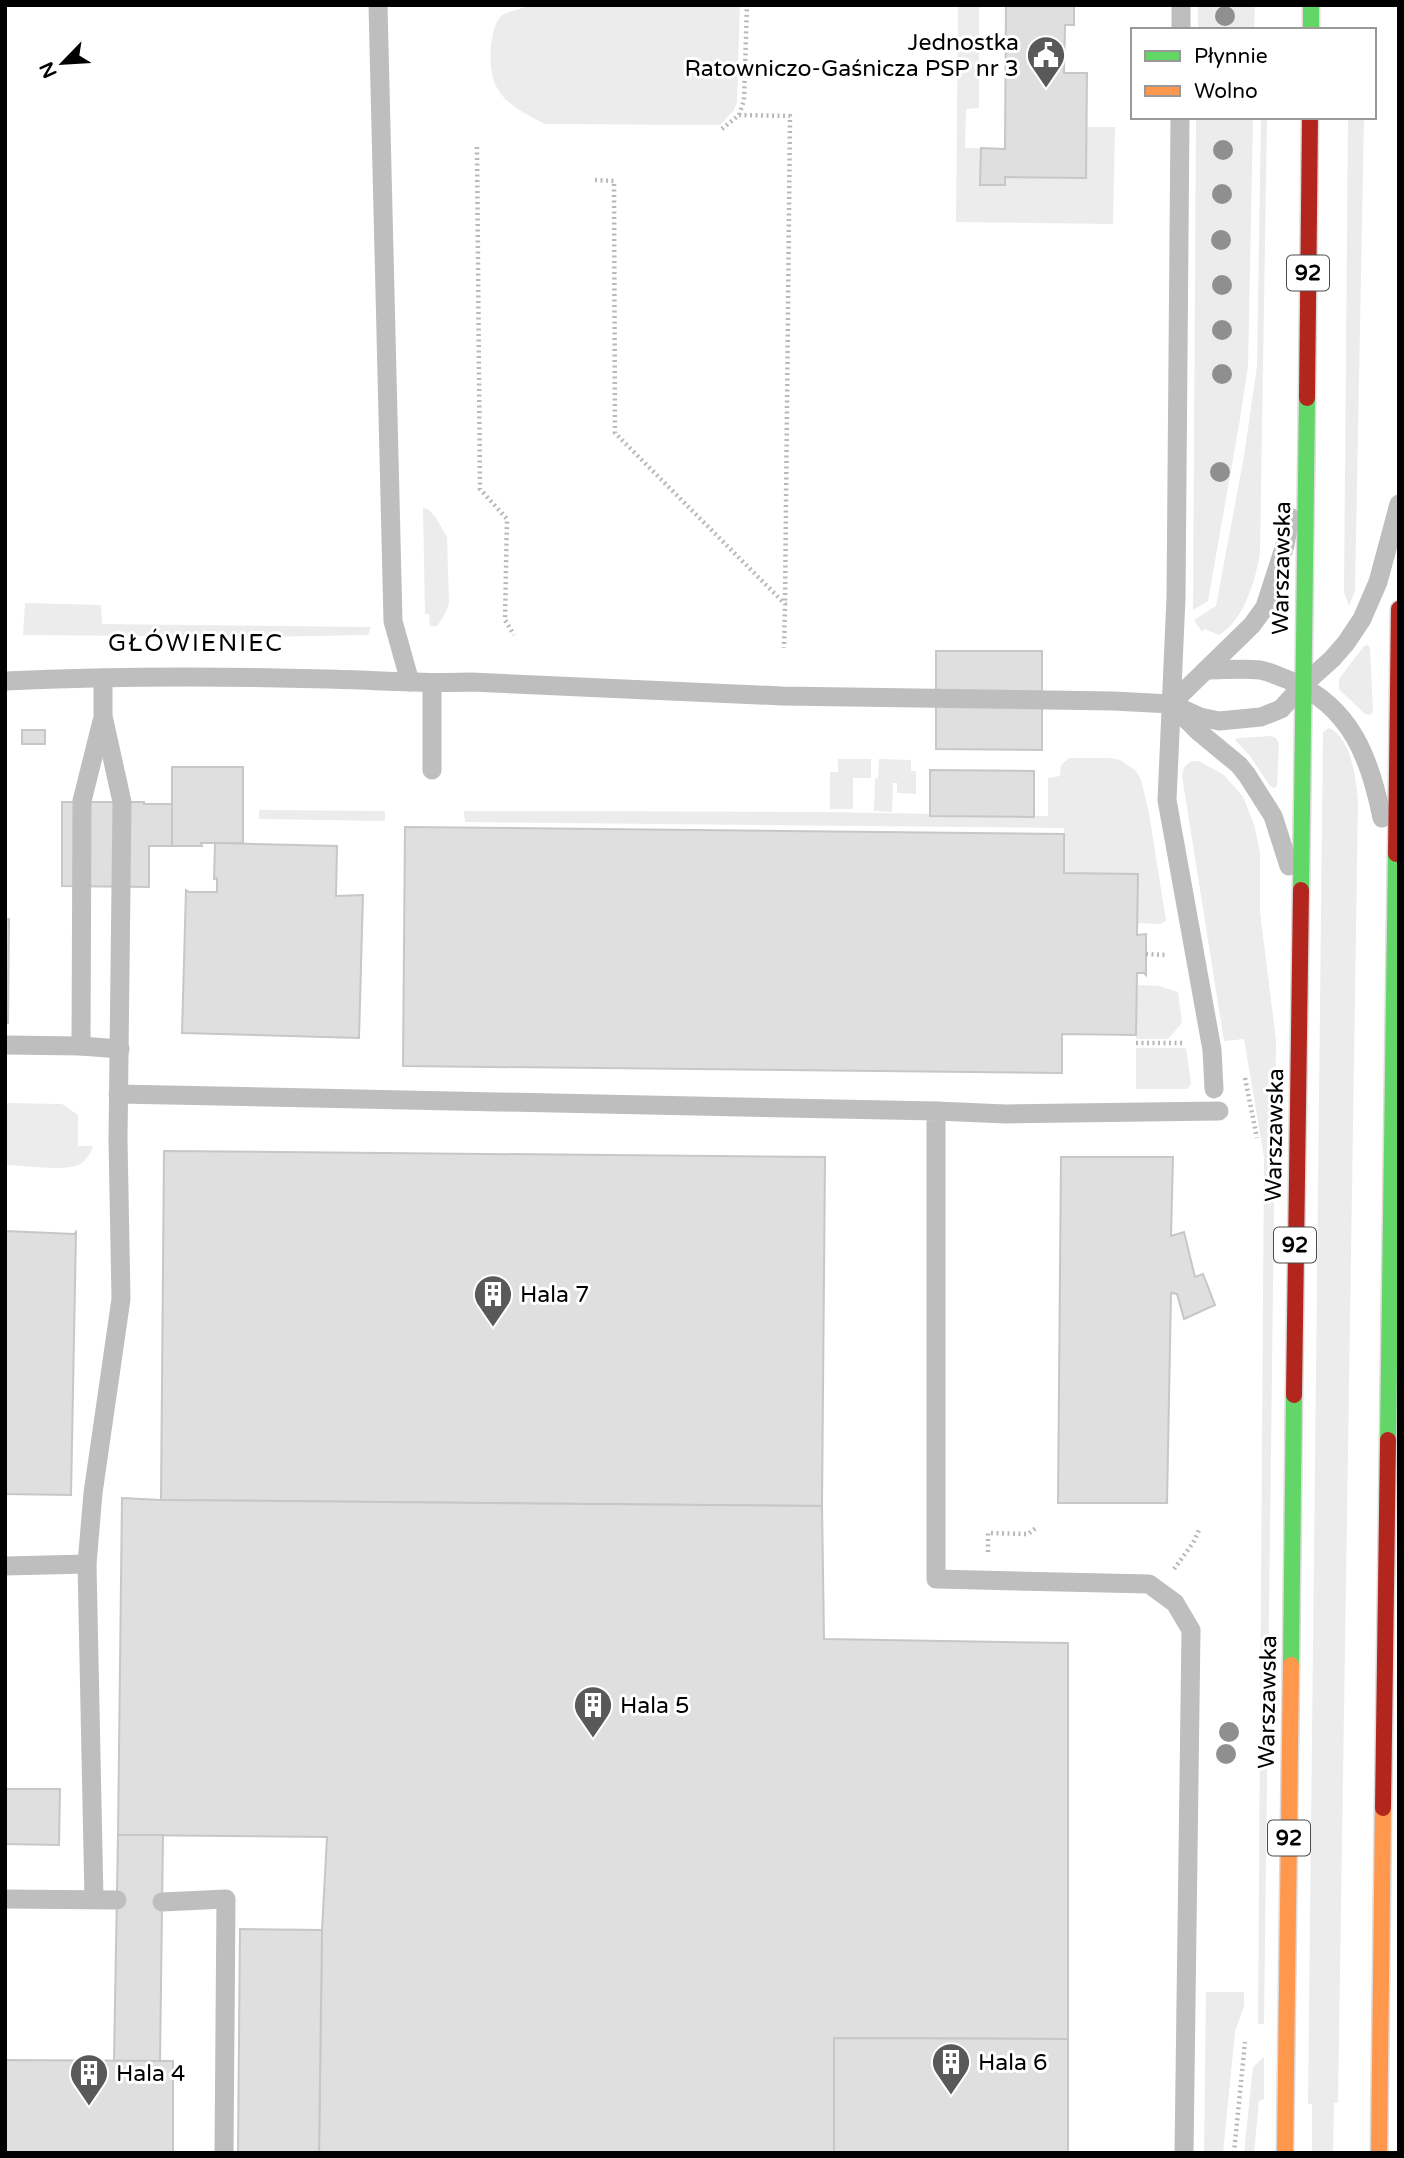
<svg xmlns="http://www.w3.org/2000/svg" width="1404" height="2158" viewBox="0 0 1404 2158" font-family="'Varela Round',sans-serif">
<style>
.green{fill:#ececec}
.building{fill:#dfdfdf;stroke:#c7c7c7;stroke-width:2}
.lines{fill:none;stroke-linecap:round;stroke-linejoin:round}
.fast-casing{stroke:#dbdbdb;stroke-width:19}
.slow-casing{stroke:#dbdbdb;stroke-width:19}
.jam-casing{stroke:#dbdbdb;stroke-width:19}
.path{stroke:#b9b9b9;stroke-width:4.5;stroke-dasharray:2 3.5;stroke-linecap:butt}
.lane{stroke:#bebebe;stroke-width:19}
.fast{stroke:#63d668;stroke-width:16}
.slow{stroke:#ff974d;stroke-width:16}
.jam{stroke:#b3261e;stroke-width:16}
.tree{fill:#8f8f8f}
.labels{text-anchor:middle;stroke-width:6;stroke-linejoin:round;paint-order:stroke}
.shield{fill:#fff;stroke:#4c4c4c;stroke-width:2}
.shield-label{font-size:21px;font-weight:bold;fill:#000}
.poi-label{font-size:23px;fill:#000;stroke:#fff;text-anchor:start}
.street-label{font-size:23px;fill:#000;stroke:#fff}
.neighbourhood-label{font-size:24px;letter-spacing:2px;fill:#000;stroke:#fff}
</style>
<rect width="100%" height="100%" fill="#fff"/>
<g class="green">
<path d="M532,5H740L737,102L734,110L720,125L545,124C508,105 487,94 491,47C492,37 494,23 501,16C508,11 524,8 532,5Z"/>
<path d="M952,5L979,7V108L966,109L965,148H981L980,184L1004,185L1005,177L1085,178L1087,127H1115L1113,224L956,222L958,7Z"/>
<path d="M1198,5H1255L1254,30H1198Z"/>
<path d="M1196,117H1253L1248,366L1240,419L1208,601L1193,610Z"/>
<path d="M1261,117H1267L1260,553C1256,579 1243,622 1219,635L1204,629L1202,632L1194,620L1216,606L1244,456L1257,366Z"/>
<path d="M1348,117H1364L1355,591L1349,606L1344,592Z"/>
<path d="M423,508L428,509L436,518L447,537L449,603L445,614L437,626H430L429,614H425Z"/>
<path d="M25,603L101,605L102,624L371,627L368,635L259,637L23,635Z"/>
<path d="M1368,645L1370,648L1373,712L1370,715L1365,714L1339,689V679L1364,646Z"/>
<path d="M1329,728C1351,737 1356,779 1358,800L1338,2103H1334L1333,2153H1312V2104H1308L1323,732Z"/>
<path d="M1271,736L1276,738L1279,744L1277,786L1274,788L1270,786L1250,756L1235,740L1238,738Z"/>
<path d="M1069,758H1110L1120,760L1136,771L1141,780L1149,813L1166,921L1160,924L1137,923V874L1064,873V828L465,822L464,811L826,812L1048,816V778L1060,776L1061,765Z"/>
<path d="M838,759H871V778H853V809H830V772H838Z"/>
<path d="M879,759L911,760V771H916V794L897,793V783H893L892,812L874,811L875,779L878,778Z"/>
<path d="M1192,761H1199L1224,775L1243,797L1254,824L1260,852V912L1276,1040L1264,2024H1258L1264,1157L1244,1039L1224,1041L1182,776C1183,768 1185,765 1192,761Z"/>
<path d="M259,810L385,811V821L259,819Z"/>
<path d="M1136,985L1159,986L1178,992L1182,1023L1168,1039H1136Z"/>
<path d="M1136,1048H1186L1191,1084L1187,1089H1136Z"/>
<path d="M5,1103L62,1104L78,1115V1146H93C90,1155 84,1164 75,1166C58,1171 23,1165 5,1165Z"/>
<path d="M1206,1992H1244V2006L1235,2032L1223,2153H1204Z"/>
<path d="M1264,2057V2099L1259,2101L1254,2153H1244L1253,2067Z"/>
</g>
<g class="building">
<path d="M1006,5H1074V25H1065L1064,73H1087L1086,178L1005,177V185H980L981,148L1005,149Z"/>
<path d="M936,651H1042V750L936,749Z"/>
<rect x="22" y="730" width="23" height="14"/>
<path d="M172,767H243V843H201L202,846H172Z"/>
<path d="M930,770L1034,771V817L930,816Z"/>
<path d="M62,802H144V804H172V846H149V887L62,886Z"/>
<path d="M405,827L1064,834V873L1138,874L1137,935L1146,934V975L1144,973H1137L1136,1035L1062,1034V1073L403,1066Z"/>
<path d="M215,843L337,846L336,896L363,895L359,1038L182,1033L186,890L189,892H217V878L214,879Z"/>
<path d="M5,919H9L8,1023H5Z"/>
<path d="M164,1151L825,1157L822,1506L161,1500Z"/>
<path d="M1061,1157H1173L1171,1236L1184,1232L1195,1277L1203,1274L1215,1305L1184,1319L1177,1294L1171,1293L1167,1503H1058Z"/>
<path d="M5,1231L74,1234L76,1232L71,1495L5,1494Z"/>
<path d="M122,1498L161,1500L822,1506L824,1639L1068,1643V2039L834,2038V2153H319L322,1930L327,1837L118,1835Z"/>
<path d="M5,1789H60L59,1845L5,1844Z"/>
<path d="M118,1835H163L160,2062L114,2061Z"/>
<path d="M240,1929L322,1930L319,2153H238Z"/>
<path d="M834,2038L1068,2039V2153H834Z"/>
<path d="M5,2060L173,2061V2153H5Z"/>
</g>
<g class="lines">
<g class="fast-casing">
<g id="fast">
<path d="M1311,5V30"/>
<path d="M1301,890L1307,398"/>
<path d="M1388,1440L1396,854"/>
<path d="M1291,1665L1294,1395"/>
</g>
</g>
<g class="slow-casing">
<g id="slow">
<path d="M1285,2153L1291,1665"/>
<path d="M1379,2153L1383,1808"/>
</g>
</g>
<g class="jam-casing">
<g id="jam">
<path d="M1307,398L1310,117"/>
<path d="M1396,854L1399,609"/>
<path d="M1294,1395L1301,890"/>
<path d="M1383,1808L1388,1440"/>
</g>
</g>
<g class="path">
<path d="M739,115L790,116L785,603"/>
<path d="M722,129L739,115L744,100L747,5"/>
<path d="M477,147L480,489L507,519L505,620L514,635"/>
<path d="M595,180L614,181L615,433L785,604L784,648"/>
<path d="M1146,954L1166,955"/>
<path d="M1136,1043H1182"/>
<path d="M1245,1078L1257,1138"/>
<path d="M988,1552V1533L1028,1534L1037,1527"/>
<path d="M1174,1569L1193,1543L1200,1528"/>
<path d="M1234,2153L1245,2042"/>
</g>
<g class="lane">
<path d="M378,5L393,621L410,682"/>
<path d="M1181,30V5"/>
<path d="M1180,117L1176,598L1167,800L1212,1050L1214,1089"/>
<path d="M1206,670C1224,670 1243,668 1260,670C1270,672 1281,677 1291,681C1351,707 1370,758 1382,818"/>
<path d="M5,681C112,676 220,676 327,679C375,680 423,684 471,682L782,696L1113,701L1171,704L1200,717L1219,721L1261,717L1281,709L1302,686L1332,659L1346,643L1362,619L1378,582L1399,504"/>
<path d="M1171,704L1252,625L1265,607L1285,545L1290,517"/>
<path d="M1179,712L1199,732L1239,765L1247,775L1273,816L1289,866"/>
<path d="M432,770V683"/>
<path d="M5,1045L81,1046L120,1049"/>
<path d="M81,1046L82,801L102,721"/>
<path d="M118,1094L936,1111V1579L1149,1584L1175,1603L1191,1630L1184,2153"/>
<path d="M936,1111L1006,1114L1219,1111"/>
<path d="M5,1566L87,1564"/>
<path d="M5,1899L117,1900"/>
<path d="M94,1899L87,1564L93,1493L121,1299L118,1140L122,802L103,716V678"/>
<path d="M162,1902L226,1899L224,2153"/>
</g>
<use href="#fast" class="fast"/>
<use href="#slow" class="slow"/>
<use href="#jam" class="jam"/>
</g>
<g class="tree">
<circle cx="1225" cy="16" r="10"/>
<circle cx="1223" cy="150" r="10"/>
<circle cx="1222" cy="194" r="10"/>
<circle cx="1221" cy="240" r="10"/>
<circle cx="1222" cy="285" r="10"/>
<circle cx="1222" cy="330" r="10"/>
<circle cx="1222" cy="374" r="10"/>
<circle cx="1220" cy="472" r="10"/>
<circle cx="1229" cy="1732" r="10"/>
<circle cx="1226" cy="1754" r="10"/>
</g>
<defs>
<g id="civic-pin" transform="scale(2.0125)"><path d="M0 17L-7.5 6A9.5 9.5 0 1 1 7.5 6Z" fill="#595959" stroke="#fff"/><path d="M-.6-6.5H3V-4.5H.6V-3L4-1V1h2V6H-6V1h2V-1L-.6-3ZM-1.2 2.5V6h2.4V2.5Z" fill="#fff"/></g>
<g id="building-pin" transform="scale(2.0125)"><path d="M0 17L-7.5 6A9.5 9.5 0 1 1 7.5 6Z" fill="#595959" stroke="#fff"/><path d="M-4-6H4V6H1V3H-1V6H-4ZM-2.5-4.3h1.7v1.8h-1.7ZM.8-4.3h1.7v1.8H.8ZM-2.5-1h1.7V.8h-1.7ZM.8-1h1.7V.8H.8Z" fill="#fff"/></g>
</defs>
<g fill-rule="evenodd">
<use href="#civic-pin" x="1046" y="55"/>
<use href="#building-pin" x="493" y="1294"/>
<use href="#building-pin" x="593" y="1705"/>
<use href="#building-pin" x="951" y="2062"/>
<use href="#building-pin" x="89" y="2073"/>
</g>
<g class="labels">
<g class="shield">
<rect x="1287" y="255.5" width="42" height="35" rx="5"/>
<rect x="1274" y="1227.5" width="42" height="35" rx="5"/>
<rect x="1268" y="1820.5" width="42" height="35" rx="5"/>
</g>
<g class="shield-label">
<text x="1308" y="280">92</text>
<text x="1295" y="1252">92</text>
<text x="1289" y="1845">92</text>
</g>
<g class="poi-label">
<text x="1019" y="50" text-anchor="end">Jednostka<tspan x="1019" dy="26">Ratowniczo-Gaśnicza PSP nr 3</tspan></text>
<text x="520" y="1302">Hala 7</text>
<text x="620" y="1713">Hala 5</text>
<text x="978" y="2070">Hala 6</text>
<text x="116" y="2081">Hala 4</text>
</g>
<g class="street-label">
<text transform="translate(1281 568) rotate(-89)" y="8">Warszawska</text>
<text transform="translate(1274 1135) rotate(-89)" y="8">Warszawska</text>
<text transform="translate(1267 1702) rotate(-89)" y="8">Warszawska</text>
</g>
<g class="neighbourhood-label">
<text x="196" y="651">GŁÓWIENIEC</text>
</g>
</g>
<rect width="1404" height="2158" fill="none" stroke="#000000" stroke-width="14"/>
<rect x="1131" y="28" width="245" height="91" fill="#ffffff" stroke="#999999" stroke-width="2"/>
<rect x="1145" y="51" width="35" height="10" fill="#63d668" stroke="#999999" stroke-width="2"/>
<text x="1194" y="63" font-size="21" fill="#000000">Płynnie</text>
<rect x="1145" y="86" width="35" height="10" fill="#ff974d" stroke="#999999" stroke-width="2"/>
<text x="1194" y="98" font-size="21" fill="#000000">Wolno</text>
<g transform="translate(63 63) rotate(245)" stroke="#ffffff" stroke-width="5" paint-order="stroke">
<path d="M0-5L12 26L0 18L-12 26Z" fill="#000000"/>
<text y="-10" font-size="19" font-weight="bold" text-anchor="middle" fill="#000000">N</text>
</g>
</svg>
